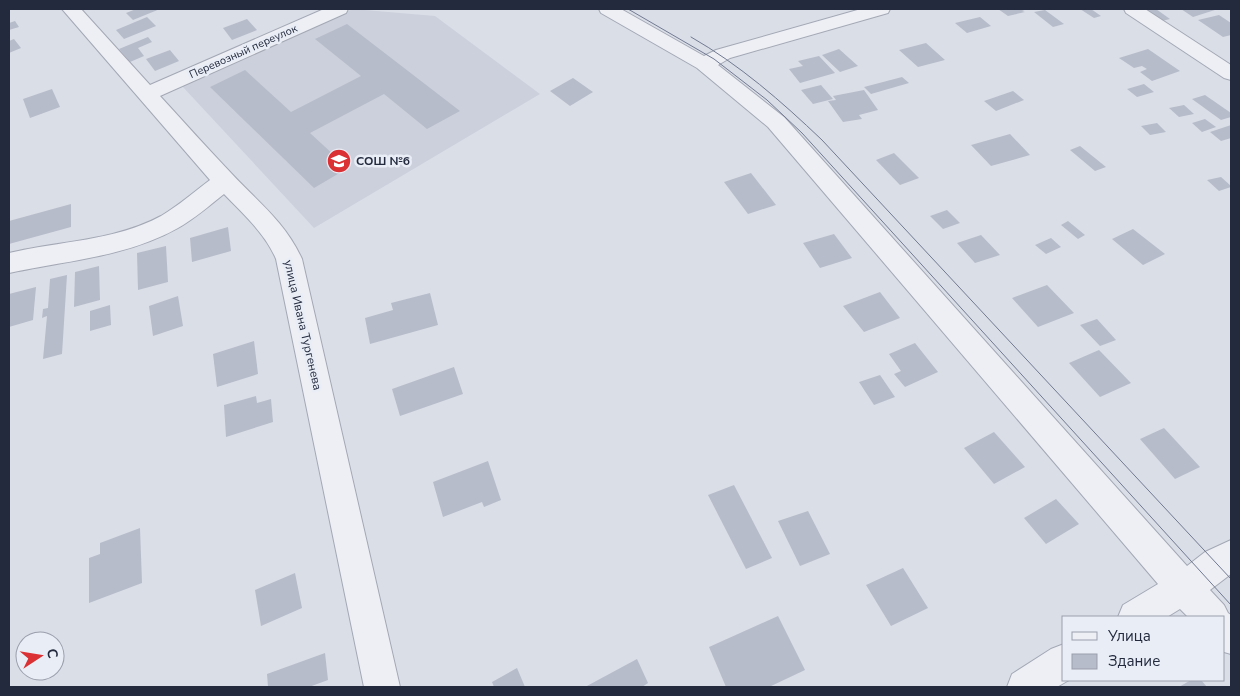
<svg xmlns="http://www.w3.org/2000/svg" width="1240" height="696" viewBox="0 0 1240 696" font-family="'Nunito Sans',sans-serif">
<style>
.built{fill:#ccd0dc}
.building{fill:#b7bcca}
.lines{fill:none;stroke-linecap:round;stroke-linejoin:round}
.minor-casing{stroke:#a3a8b4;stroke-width:2}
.minor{fill:#edeff5;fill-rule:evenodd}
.tram{stroke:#727a92;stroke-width:1}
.labels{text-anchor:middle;stroke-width:5;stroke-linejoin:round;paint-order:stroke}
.far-street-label{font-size:11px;fill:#232a3e;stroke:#e9edf5}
.poi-label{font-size:12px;font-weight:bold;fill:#232a3e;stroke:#e9edf5;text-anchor:start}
.street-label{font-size:12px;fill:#232a3e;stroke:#e9edf5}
</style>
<rect width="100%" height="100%" fill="#dadee7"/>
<path class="built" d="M353,9L435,16L540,94L314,228L182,86Z"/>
<g class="building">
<path d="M136,9H160L133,20L126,13Z"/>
<path d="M998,9H1027L1022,11L1025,12L1008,16Z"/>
<path d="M1080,9H1091L1101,16L1094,18Z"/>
<path d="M1149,9H1156L1170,19L1162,21L1146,10Z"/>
<path d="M1181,9H1218L1193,17Z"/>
<path d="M1045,10L1064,24L1053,27L1034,12Z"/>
<path d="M1219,15L1231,23V35L1223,37L1198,20Z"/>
<path d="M147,17L156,26L124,39L116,30Z"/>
<path d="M980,17L991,26L967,33L955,23Z"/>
<path d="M247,19L257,30L232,40L223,28Z"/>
<path d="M15,21L19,27L9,30V23Z"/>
<path d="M347,24L460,111L427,129L384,94L310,133L348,168L314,188L210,87L245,70L291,112L361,76L315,39Z"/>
<path d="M148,37L152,42L138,48L144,56L130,62L119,49Z"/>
<path d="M14,39L21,48L9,53V41Z"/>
<path d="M926,43L945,60L918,67L899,50Z"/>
<path d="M839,49L858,66L840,72L822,55Z"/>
<path d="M1148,49L1180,71L1152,81L1140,72L1147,69L1142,66L1134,68L1119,58Z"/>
<path d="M170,50L179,61L155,71L146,59Z"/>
<path d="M819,56L835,73L800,83L789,69L803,66L798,61Z"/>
<path d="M902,77L909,83L871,94L864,87Z"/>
<path d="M573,78L593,92L570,106L550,91Z"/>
<path d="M1144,84L1154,92L1137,97L1127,89Z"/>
<path d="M821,85L833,99L813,104L801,90Z"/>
<path d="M52,89L60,107L30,118L23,99Z"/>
<path d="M864,90L878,110L859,115L862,119L843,122L828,101L836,100L833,96Z"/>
<path d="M1013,91L1024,100L996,111L984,101Z"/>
<path d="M1205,95L1231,113V117L1221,120L1192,99Z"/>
<path d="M1184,105L1194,114L1179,117L1169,108Z"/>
<path d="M1205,119L1216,127L1202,132L1192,123Z"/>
<path d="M1157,123L1166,132L1150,135L1141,126Z"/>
<path d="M1231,125V138L1221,141L1210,132Z"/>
<path d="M1010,134L1030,155L991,166L971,145Z"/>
<path d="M1080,146L1106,167L1095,171L1070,150Z"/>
<path d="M894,153L919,178L900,185L876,160Z"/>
<path d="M751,173L776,205L748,214L724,182Z"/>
<path d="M1221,177L1231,186V187L1219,191L1207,180Z"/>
<path d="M71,204V227L9,244V221Z"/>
<path d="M947,210L960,223L943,229L930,216Z"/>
<path d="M1068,221L1085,235L1078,239L1061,225Z"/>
<path d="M228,227L231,251L192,262L190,238Z"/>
<path d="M1133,229L1165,254L1143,265L1112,239Z"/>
<path d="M834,234L852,258L820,268L803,243Z"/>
<path d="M981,235L1000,255L975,263L957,243Z"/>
<path d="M1051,238L1061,247L1046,254L1035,245Z"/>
<path d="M166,246L168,282L138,290L137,253Z"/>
<path d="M99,266L100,300L74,307L75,272Z"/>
<path d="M67,275L62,354L43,359L47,316L42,318L43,309L48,308L50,279Z"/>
<path d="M1047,285L1074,313L1038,327L1012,298Z"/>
<path d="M36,287L33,320L9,327V294Z"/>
<path d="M880,292L900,318L864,332L843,306Z"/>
<path d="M430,293L438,325L370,344L365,318L393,310L391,303Z"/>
<path d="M178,296L183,326L153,336L149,306Z"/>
<path d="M110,305L111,325L90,331V311Z"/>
<path d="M1097,319L1116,340L1100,346L1080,325Z"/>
<path d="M254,341L258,374L217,387L213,354Z"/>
<path d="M915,343L938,372L905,387L894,374L901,371L889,354Z"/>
<path d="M1099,350L1131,383L1100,397L1069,363Z"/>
<path d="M454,367L463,394L400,416L392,389Z"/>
<path d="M880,375L895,397L874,405L859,382Z"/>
<path d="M256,396L257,403L271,399L273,422L226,437L224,405Z"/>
<path d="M1164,428L1200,467L1175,479L1140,439Z"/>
<path d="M994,432L1025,467L994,484L964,448Z"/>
<path d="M488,461L501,500L484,507L482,502L443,517L433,482Z"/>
<path d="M734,485L772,558L746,569L708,495Z"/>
<path d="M1056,499L1079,524L1046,544L1024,518Z"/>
<path d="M808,511L830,554L800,566L778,521Z"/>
<path d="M140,528L142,583L89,603V558L100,554V543Z"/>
<path d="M903,568L928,608L891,626L866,585Z"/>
<path d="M295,573L302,608L261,626L255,590Z"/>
<path d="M778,616L805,670L769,687H726L709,647Z"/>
<path d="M325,653L328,680L309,687H268L267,674Z"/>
<path d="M637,659L648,683L642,687H585Z"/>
<path d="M517,668L525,687H494L492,682Z"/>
<path d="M1191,680H1201L1207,687H1179Z"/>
</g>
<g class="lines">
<g class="minor-casing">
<g id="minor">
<path d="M62,9H81L150,85L324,9H348L346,13L160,96C184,122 207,148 231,173C258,202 285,222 302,259L400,687H364L276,259C265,233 243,214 224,194C209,206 194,219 178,228C127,257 64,261 9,273V253C59,241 115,241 161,216C178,206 194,192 210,180Z"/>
<path d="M599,9H621L704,56L716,50L861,9H890L888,13L730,58L718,65L784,117L1187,566L1205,552L1231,540V574L1210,590L1224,605L1228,613L1231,615V654L1224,652V617H1188L1180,609L1167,617H1118L1123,605L1158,584L768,127L697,68L601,13Z"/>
<path d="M1124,9H1145L1231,65V80L1224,78L1126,13Z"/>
<path d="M1064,644V680H1069L1057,687H1007L1012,674L1051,649Z"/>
</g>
</g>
<use href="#minor" class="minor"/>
<g class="tram">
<path d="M628,9L714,59L767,100L802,133L1231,605"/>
<path d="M691,37C740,65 781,101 822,140L1231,579"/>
</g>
</g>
<defs>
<g id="school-disc" transform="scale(1.25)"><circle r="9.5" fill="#db3034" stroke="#e9edf5"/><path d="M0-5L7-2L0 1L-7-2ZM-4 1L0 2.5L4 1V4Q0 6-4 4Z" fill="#fff"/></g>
</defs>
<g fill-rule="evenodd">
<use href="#school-disc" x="339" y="161"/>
</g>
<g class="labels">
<g class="far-street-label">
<text transform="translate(243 51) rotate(-24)" y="4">Перевозный переулок</text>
</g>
<g class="poi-label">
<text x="356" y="165">СОШ №6</text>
</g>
<g class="street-label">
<text transform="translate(303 325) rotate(77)" y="4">улица Ивана Тургенева</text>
</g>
</g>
<rect width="1240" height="696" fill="none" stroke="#232a3e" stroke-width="20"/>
<rect x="1062" y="616" width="162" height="65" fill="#e9edf5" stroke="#9a9fac"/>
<rect x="1072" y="632" width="25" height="8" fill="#edeff5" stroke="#9a9fac"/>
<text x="1108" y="641" font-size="15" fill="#232a3e">Улица</text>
<rect x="1072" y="654" width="25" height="15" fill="#b7bcca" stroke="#9a9fac"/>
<text x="1108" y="666" font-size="15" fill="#232a3e">Здание</text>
<g transform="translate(40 656) rotate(78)"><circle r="24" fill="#e9edf5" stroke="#9a9fac"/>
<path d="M0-4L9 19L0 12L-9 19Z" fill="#db3034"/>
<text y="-8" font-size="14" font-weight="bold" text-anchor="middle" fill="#232a3e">С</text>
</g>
</svg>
